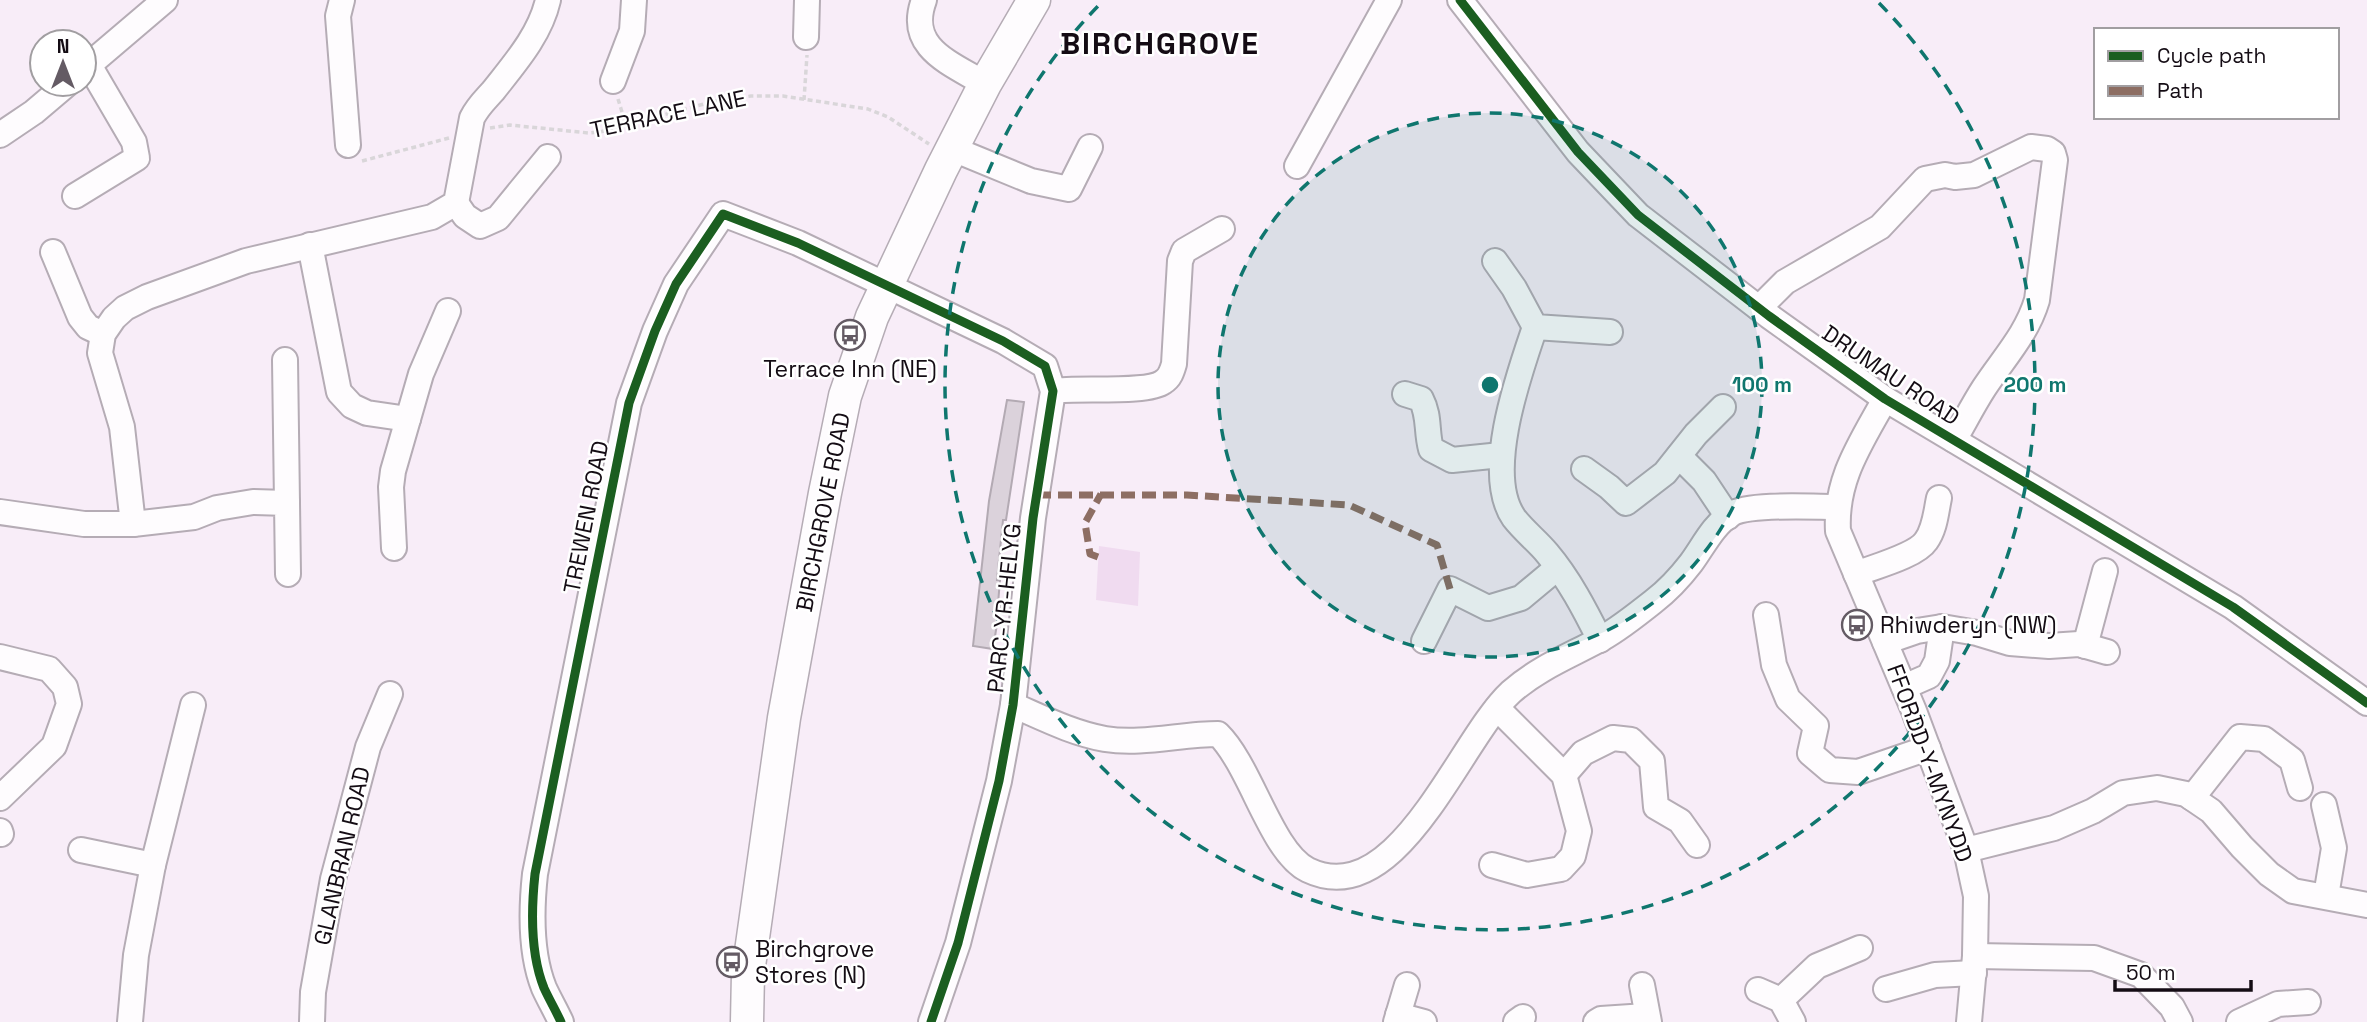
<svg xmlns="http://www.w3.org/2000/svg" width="2367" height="1022" viewBox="0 0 2367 1022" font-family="'Space Grotesk',sans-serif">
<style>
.green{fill:#f0dbf0}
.building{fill:#dbd2db;stroke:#b3aab3;stroke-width:2}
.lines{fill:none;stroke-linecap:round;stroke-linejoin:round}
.minor-casing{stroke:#b5acb5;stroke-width:28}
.major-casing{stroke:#b5acb5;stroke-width:35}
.path{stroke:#d9d6d9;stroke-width:3.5;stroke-dasharray:5 3.5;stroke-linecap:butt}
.minor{stroke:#fefcfe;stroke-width:24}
.major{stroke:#fefcfe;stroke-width:32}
.quiet{stroke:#8d6e63;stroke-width:7;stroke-dasharray:14 7;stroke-linecap:butt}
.cycleway-casing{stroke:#fff;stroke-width:13}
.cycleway{stroke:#1b5e20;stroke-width:9}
.ring{fill:none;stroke:#0f766e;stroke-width:3.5;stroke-dasharray:12 9}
.labels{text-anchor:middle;stroke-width:5;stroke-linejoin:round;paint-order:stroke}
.street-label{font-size:23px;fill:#140c14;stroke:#fff}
.poi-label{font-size:23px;fill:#140c14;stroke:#fff;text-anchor:start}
.district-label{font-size:30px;font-weight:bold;letter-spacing:2px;fill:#140c14;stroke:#fff}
.centre{fill:#0f766e;stroke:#fff;stroke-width:3.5}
.ring-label{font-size:21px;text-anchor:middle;font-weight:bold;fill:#0f766e;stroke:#fff;stroke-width:5;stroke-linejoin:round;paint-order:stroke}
</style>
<rect width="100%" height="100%" fill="#f8edf8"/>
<path class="green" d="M1099,546L1140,552L1138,606L1096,600Z"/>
<path class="building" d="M1007,400L1024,402L1006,520H1003L997,580H1000L998,604L1000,605L993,649L973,646L989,501Z"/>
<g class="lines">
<g class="minor-casing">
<g id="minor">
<path d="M342,0L338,16L348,145"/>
<path d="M924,0C906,48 951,63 985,84"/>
<path d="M1460,0L1578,152L1638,215L1769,316L1885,399L2233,607L2367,703"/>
<path d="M806,37L807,0"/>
<path d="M84,69L165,0"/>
<path d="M613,81L632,31L634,0"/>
<path d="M0,135L34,112L67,84"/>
<path d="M953,149L1031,181L1069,189L1090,147"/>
<path d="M1297,166L1389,0"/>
<path d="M75,196L137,158L134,142L89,65"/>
<path d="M456,203L465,216L480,226L498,218L548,157"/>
<path d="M310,245L339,392L352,406L367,413L408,419L421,374L448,311"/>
<path d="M53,252L80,317L88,327L103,334"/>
<path d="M1495,261L1514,288L1535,327L1610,332"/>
<path d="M1759,308L1785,282L1880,227L1925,179L1945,175L1955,177L1974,175L2031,147L2047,149L2053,153L2055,160L2037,300C2027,334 2003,359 1984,388C1973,405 1964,423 1954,440"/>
<path d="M1535,327C1519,374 1483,474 1514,518C1524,531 1537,541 1547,553C1569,579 1585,610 1600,640"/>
<path d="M285,360L287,503"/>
<path d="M1053,391C1078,387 1147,394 1163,382C1170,378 1172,371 1174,364L1180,261L1184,251L1222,229"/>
<path d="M1405,394L1421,399C1430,416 1426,431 1431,449L1452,460L1501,455"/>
<path d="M1885,399C1861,443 1835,479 1838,531L1914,711L1966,850L1976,896L1975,956L1969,1022"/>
<path d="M1679,456L1704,481L1728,517"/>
<path d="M1584,469L1609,487L1626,503L1665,473L1696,434L1723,407"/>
<path d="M0,512L84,524H133L122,427L100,353L103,334L114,318L125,308L147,297L246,261L432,217L456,203L472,118C478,106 485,100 493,91C515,63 540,35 548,0"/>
<path d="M133,524L194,517L217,508L253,502L287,503L288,574"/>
<path d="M394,548L391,487L393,471L408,419"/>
<path d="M1856,574C1873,567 1916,556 1926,541C1935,529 1936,512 1939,498"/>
<path d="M1766,615L1774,665L1788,699L1816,726L1810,753L1830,770L1858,772L1928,748"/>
<path d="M1424,641L1450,589L1488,608L1521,598L1557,568"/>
<path d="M1885,642L1917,631L1942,627L1977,633L2010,643L2049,646L2079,644L2107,652"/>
<path d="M2085,646L2105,571"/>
<path d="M0,657L49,669L65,687L69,704L54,746L0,798"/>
<path d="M1904,687L1929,676L1937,661L1942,627"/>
<path d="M1013,705C1043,718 1072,733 1105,739C1142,745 1181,734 1218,734C1251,766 1271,852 1308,870C1398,913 1459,740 1511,692C1537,669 1567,657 1597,641C1617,631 1636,615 1654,601C1667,591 1681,576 1691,563C1703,547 1713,525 1731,514C1750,503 1813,507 1837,507"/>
<path d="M1564,775L1583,753L1613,738L1631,740L1652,761L1656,807L1680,821L1697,845"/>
<path d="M2192,798L2240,737L2264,739L2292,760L2300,788"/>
<path d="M2324,805L2334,848L2326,896"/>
<path d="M0,831L1,834"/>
<path d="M81,850L153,865"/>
<path d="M1966,850L2054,828L2093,811L2123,793L2157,788L2186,794L2211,811L2242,847L2269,874L2293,891L2367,905"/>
<path d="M1492,865L1527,875L1561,869L1573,856L1579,831L1564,775L1497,708"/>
<path d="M1975,956L2094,958L2141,975L2172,1007L2180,1022"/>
<path d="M1642,985L1649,1022"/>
<path d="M1886,989L1935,975L1974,973"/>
<path d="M1758,990L1781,1000L1793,1022"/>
<path d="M1781,1000L1817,966L1860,948"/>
<path d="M1398,1015L1424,1022"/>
<path d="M130,1022L136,955L153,865L193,705"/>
<path d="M312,1022L313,992L333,879L368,747L390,694"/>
<path d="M561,1022C556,1011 549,999 544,988C530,953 531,911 535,874L629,403L655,331L676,284L723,214L798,243L1003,341L1045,366L1053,391L1033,518L1013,705L999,781L958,943L931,1022"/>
<path d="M1396,1022L1407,985"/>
<path d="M1516,1022L1523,1017"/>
<path d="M1596,1022L1601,1019L1646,1016"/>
<path d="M2239,1022L2278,1004L2308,1002"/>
</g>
</g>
<g class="major-casing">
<path id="major" d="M747,1022L748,973L784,718L825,493L845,396L872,317L941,170L985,84L1034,0"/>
</g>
<g class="path">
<path d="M618,99L626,125"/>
<path d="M804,100L807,55"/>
<path d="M490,128L510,125L589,133L600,132L715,101L751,96H783L868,109L888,117L929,144"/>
<path d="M362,161L449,138"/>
</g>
<use href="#minor" class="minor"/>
<use href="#major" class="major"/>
<g class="quiet">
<path d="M1037,495H1187L1349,505L1437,545L1450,589"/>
<path d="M1098,557L1090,554L1085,523L1101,494"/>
</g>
<g class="cycleway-casing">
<g id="cycleway">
<path d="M1460,0L1578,152L1638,215L1769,316L1885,399L2233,607L2367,703"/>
<path d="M561,1022C556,1011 549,999 544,988C530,953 531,911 535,874L629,403L655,331L676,284L723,214L798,243L1003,341L1045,366L1053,391L1033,518L1013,705L999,781L958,943L931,1022"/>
</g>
</g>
<use href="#cycleway" class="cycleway"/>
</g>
<circle cx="1490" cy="385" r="272" fill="#0f766e" fill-opacity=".12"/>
<g class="ring">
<circle cx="1490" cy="385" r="272"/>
<path d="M1879 3A545 545 0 1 1 1101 3"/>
</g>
<defs>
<g id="bus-ring" transform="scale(1.575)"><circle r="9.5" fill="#fff" stroke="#645b64" stroke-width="1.5"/><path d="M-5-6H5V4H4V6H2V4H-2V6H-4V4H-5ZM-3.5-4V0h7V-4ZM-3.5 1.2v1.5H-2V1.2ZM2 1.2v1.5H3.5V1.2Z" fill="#645b64"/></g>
</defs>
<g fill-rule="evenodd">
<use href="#bus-ring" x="850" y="335"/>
<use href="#bus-ring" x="1857" y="625"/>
<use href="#bus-ring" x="732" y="962"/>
</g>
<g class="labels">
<g class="street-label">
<text transform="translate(668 114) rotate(-12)" y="8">TERRACE LANE</text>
<text transform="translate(1891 375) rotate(34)" y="8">DRUMAU ROAD</text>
<text transform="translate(823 512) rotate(-79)" y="8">BIRCHGROVE ROAD</text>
<text transform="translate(586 517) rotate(-79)" y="8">TREWEN ROAD</text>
<text transform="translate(1004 608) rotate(-84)" y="8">PARC-YR-HELYG</text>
<text transform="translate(1930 763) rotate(70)" y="8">FFORDD-Y-MYNYDD</text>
<text transform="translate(342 856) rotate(-77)" y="8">GLANBRAN ROAD</text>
</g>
<g class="poi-label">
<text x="850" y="377" text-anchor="middle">Terrace Inn (NE)</text>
<text x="1880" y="633">Rhiwderyn (NW)</text>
<text x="755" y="957">Birchgrove<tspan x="755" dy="26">Stores (N)</tspan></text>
</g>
<g class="district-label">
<text x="1160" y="54">BIRCHGROVE</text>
</g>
</g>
<circle cx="1490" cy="385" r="10" class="centre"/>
<g class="ring-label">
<text x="1762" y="392">100 m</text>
<text x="2035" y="392">200 m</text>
</g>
<rect x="2094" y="28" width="245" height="91" fill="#ffffff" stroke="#a19ea1" stroke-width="2"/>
<rect x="2108" y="51" width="35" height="10" fill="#1b5e20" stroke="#a19ea1" stroke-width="2"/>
<text x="2157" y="63" font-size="21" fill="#140c14">Cycle path</text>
<rect x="2108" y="86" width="35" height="10" fill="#8d6e63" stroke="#a19ea1" stroke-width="2"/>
<text x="2157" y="98" font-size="21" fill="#140c14">Path</text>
<g transform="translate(63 63)"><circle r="33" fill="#ffffff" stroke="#a19ea1" stroke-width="2"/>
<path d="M0-5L12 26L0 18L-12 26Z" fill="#645b64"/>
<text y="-10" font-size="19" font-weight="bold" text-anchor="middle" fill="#140c14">N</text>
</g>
<path d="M2115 980v10h136v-10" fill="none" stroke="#140c14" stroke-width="3.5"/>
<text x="2126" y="980" font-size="21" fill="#140c14" stroke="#ffffff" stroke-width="5" paint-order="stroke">50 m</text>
</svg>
